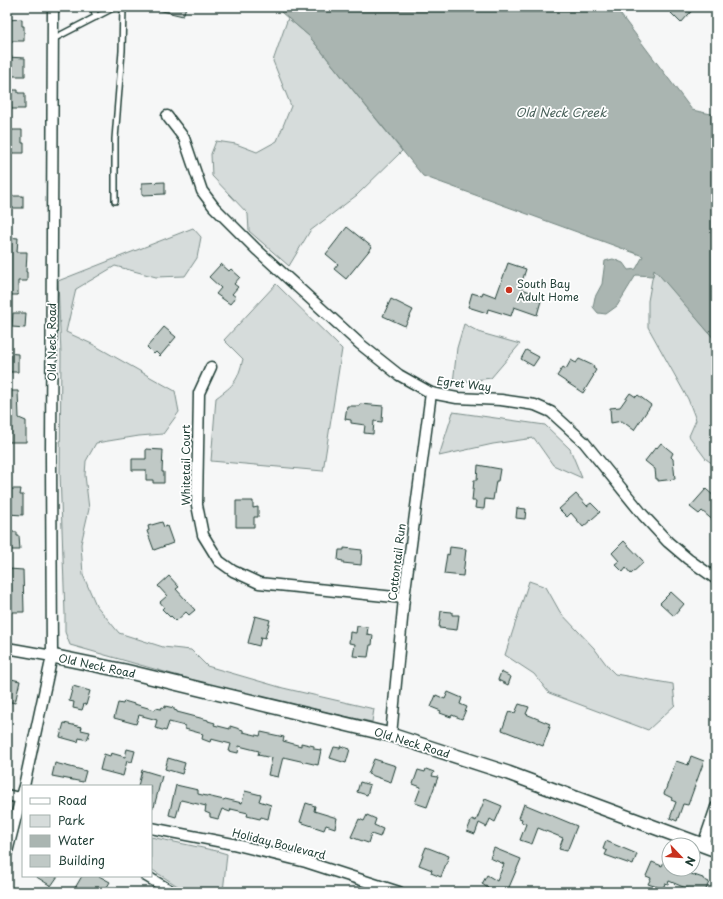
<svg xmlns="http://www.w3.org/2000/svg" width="723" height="899" viewBox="0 0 723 899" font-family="'Playpen Sans',sans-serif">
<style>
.green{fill:#d6dcdb;stroke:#7a8c88}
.water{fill:#aab5b1;stroke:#72857f}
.building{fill:#c0c9c6;stroke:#1f3d34}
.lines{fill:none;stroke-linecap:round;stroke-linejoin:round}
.lane-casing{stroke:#1f3d34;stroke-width:8}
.street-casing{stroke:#1f3d34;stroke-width:13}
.secondary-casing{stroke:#1f3d34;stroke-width:16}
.lane{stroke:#fff;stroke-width:5}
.street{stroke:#fff;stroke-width:10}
.secondary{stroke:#fff;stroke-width:13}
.poi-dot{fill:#c8321e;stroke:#fff;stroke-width:1.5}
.labels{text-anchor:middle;stroke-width:3.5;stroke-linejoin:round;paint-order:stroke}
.poi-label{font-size:11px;fill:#1f3d34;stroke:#fff;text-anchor:start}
.street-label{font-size:11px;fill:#1f3d34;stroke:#fff}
.water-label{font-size:12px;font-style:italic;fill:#49615a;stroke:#fff}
</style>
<rect width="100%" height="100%" fill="#f6f7f7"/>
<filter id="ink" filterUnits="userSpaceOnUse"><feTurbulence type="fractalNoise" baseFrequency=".025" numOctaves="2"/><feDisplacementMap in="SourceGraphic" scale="8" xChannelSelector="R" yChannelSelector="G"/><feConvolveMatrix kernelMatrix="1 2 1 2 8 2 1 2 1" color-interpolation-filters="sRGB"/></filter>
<g filter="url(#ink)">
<g class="green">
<path d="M288,18L309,36L402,151L357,195L310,231L289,266L249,231L248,214L212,176L211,154L216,141L236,144L257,152L277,141L291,106L273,61Z"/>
<path d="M193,228L201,237L197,258L185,276L156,277L115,266L76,289L66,332L92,344L175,391L179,412L163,434L139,436L96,443L86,461L85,475L89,509L81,544L83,575L96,605L119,633L163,647L191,650L207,666L283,688L374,709L372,722L242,694L70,645L65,632V614L60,472L61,355L58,281Z"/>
<path d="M654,268L716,341V466L706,459L689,436L696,420L688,399L648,327V301Z"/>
<path d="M276,284L342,349L323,471L211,461L216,398C235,384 237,382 243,359L224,340Z"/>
<path d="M464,324L481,333L520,344L491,378L453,383L457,348Z"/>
<path d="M453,412L545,425L570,449L582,478L553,465L534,438L493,444L439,456Z"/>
<path d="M529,581L546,587L560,612L594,648L609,668L615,674L673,684L675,705L648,730L549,693L534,674L505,655Z"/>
<path d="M151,837L217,851L227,854L223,892H187L151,869Z"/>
</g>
<path class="water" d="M275,7H615L692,110L716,115V341L654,269L653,276L636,275L617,306L606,314L598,313L593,307L595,297L602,284L605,261L613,259L623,263L628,270L636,269L643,256L423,176L309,36Z"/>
<g class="building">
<path d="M159,7H186L183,16L158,10Z"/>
<path d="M676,7H695L681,23L671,13Z"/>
<path d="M22,19V26H24V41H10V32H7V20Z"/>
<path d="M7,57L25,58V76H11V68H7Z"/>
<path d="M7,90H18V93H25V109H11V105H7Z"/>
<path d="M7,130H22V143H24V153H7Z"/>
<path d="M165,182V194L142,195V183Z"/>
<rect x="7" y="196" width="16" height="12"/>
<path d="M347,227L372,247L346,279L334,269L338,264L326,254Z"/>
<path d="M7,237L18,238L17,252H27L26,272H27V281H18V295H7Z"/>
<path d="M508,263L526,269L520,288L530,292L529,295L538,298L537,300L541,301L537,315L514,307L511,316L488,309L487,313L468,307L472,293L482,296L483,292L496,297Z"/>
<path d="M221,264L229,271L231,269L240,277L234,284L238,287L232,294L236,297L230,304L216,294L221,288L209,277Z"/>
<path d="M391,299L413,310L405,326L383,316Z"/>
<path d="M13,313H26L25,328L12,327Z"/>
<path d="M164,327L176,337L160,356L156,352L154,354L147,347Z"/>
<path d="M526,350L539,357L533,366L521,359Z"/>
<path d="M7,353L18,354V372H7Z"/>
<path d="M579,359L594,366L593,368L596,370L593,375H594L583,393L557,376L563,367L566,369L571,360L576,363Z"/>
<path d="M7,391H18L19,418L26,421V442H7Z"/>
<path d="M630,393L636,397L638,395L651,405L634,430L622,421L611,423L610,408L620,407Z"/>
<path d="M360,404L383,406L382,422L374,421L373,434L364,433L365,425L351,423V420L345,419L347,406H359Z"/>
<path d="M661,443L673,453L671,457L673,459L675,479L658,481V479H656L655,469L645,461L656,447L657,448Z"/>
<path d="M146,449L163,450L162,472H164V483H153V480H146V470H132V459H146Z"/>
<path d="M478,465L500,469L498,481H496L493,500L485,499L484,509L475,508L476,501H472L474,480H477Z"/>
<path d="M7,489H21L20,495H23V515L7,514Z"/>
<path d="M706,489L716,498V523L702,511L699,514L690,507Z"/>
<path d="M576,494L587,506L591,503L600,512L583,527L571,513L567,517L559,509Z"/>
<path d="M236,501H253V508L258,507V517H254V527H236Z"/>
<path d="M517,508L526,509L525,519L516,518Z"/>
<path d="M162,522L164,527L167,526L173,543L154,550L147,531L149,530L148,526Z"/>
<path d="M7,532H17V536H19L20,550H7Z"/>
<path d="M624,541L644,562L631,574L626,568L623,572L615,564L619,561L612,553Z"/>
<path d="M450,547L466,549L463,576L444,574L447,554L449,555Z"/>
<path d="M344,548L362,550L361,565L343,563V561L338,560L339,550H344Z"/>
<path d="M9,569L23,570L24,612H9Z"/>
<path d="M169,576L179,587L176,589L195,610L189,615L186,612L176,621L171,616L170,617L162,609L164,607L160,602L167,596L158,586Z"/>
<path d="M671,592L684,604L674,616L660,603Z"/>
<path d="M441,611L452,612V615H459L457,630L439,628Z"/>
<path d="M255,616L270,620L265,638L261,637L259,646L248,643Z"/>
<path d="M357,626L368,627L367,634L373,635L372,645H370L368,657L353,656L355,644L349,643L350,632L356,633Z"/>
<path d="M501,672L511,677L508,685L498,680Z"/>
<path d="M7,678L20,681L15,703L7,701Z"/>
<path d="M73,686L90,691L86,705L84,704L82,710L73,708L74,702L69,701Z"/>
<path d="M448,692L462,698L460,704L467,707L462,719L452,715L451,717L440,713L441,711L431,707L436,695L445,699Z"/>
<path d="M124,701L155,710L156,708L161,709L162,707L165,708V706L174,708V710L177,711V712L208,720V721L215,723L214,725L230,729V726L243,730V732L260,736L261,732L284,737L283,741L301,746V743L314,746V749L321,750L318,765L283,757L278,777L268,775L272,758L258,755L259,751L239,746L238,753L229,751L231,744L211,739L210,742L202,739L203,734L185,729V726L169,722L166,731L155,728L157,720L139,715L136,724L114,718L118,703L123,704Z"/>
<path d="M519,704L529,707L526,714L550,724L548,727H550L543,746L502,730L509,711L515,713Z"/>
<path d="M64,723L82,727L81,730L90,732L87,740L79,738L78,742L60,737Z"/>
<path d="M341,746L350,749L346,763L330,758L334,747L340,748Z"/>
<path d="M127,749L135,751L132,762L127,761L123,776L100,770L104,754L110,756L111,753L125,757Z"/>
<path d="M691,756L704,761L688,805L683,804L677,821L670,818L676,802L671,800L672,798L664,794L676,761L688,765Z"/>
<path d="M168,758L185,763L182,774L165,769Z"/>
<path d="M374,759L396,766L391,782L368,774Z"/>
<path d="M55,763L86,771L83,782L52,776Z"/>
<path d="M426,769L434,772L432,776L438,777L427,807L415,803L421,787L413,784L418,770L425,772Z"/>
<path d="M142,770L162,776L154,807H151V786H138Z"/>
<path d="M360,782L370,785L367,795L357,792Z"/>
<path d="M176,785L198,790V794L224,800L225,799L242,803L245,791L261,795L259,801L271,805L268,819L261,817L260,819L247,816L248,813L231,809L230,812L222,809L218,819L210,817V814L205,812L206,806L181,800L176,817L169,815Z"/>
<path d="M485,799L502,806L495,822L490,819L487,827L479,823L475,834L467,831L472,819L476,821Z"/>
<path d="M306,803L315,806L314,811L337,818L335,828L326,825L324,830L300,822Z"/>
<path d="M524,804L577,826L567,851L559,849L563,838L538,828L532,844L520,840L526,824L521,822L522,819L519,818Z"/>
<path d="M367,815L376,819L374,825L383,829L380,837L371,834L368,843L351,837L359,819L364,821Z"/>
<path d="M606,841L637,854L633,865L605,855L607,851L603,849Z"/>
<path d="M426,847L449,856L441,877L431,873L432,870L419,865Z"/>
<path d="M494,848L521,859L507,892H487L488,888L482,884L487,875L497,881L504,864L490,858Z"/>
<path d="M669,850V869H676L703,878V879L709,882L705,892H695L669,881L668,884L665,883L663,889L648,884L651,878L646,876L652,862L662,866Z"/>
<path d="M35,876H58L51,886Z"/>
<path d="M82,876H99L110,882L104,892H81L75,888Z"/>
</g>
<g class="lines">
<g class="lane-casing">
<g id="lane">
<path d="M93,7L96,17"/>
<path d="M53,39L115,7"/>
<path d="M115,201V139L122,51L123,7"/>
</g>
</g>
<g class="street-casing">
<g id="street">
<path d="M167,116L184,138L202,191L214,207L256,249L360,344L399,375L431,393L457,398L501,400L535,405L551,412L584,442L643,515L668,542L688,559L716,579"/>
<path d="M211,367L199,393L197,505L203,535L219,561L233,571L259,583L404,598"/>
<path d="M7,648L52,656"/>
<path d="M391,735L404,598L431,393"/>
<path d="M24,786L52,656L51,459L53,7"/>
<path d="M7,795L23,799"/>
<path d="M151,828L233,844L306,862L399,892"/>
<path d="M703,845L716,807"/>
<path d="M7,852L23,789"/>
<path d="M146,876L173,892"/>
</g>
</g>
<g class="secondary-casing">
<path id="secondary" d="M52,656L125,671L391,735L508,773L716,850"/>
</g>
<use href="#lane" class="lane"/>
<use href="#street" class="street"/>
<use href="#secondary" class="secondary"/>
</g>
</g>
<circle class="poi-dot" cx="509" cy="290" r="4"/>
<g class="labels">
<g class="poi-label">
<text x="517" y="288">South Bay<tspan x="517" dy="13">Adult Home</tspan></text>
</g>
<g class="street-label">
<text transform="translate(52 342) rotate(-90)" y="4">Old Neck Road</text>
<text transform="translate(464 384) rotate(7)" y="4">Egret Way</text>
<text transform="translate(186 465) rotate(-90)" y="4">Whitetail Court</text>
<text transform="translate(397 562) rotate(-83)" y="4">Cottontail Run</text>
<text transform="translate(97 666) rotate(12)" y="4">Old Neck Road</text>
<text transform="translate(412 743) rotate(17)" y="4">Old Neck Road</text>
<text transform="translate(279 844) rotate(14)" y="4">Holiday Boulevard</text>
</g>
<g class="water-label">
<text x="561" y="117">Old Neck Creek</text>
</g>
</g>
<rect width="723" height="899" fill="none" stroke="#fff" stroke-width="24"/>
<rect x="12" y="12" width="699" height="875" fill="none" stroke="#1f3d34" stroke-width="1.5" filter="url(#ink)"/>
<rect x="22" y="785" width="130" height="92" fill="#ffffff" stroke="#a5b1ae"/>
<rect x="30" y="798" width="20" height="6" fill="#ffffff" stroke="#a5b1ae"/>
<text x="58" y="805" font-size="12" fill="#1f3d34">Road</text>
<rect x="30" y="815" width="20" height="12" fill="#d6dcdb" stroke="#a5b1ae"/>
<text x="58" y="825" font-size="12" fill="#1f3d34">Park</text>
<rect x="30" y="835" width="20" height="12" fill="#aab5b1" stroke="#a5b1ae"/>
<text x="58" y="845" font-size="12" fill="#1f3d34">Water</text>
<rect x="30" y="855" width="20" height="12" fill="#c0c9c6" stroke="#a5b1ae"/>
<text x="58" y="865" font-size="12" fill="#1f3d34">Building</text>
<g transform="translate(681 857) rotate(115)"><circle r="19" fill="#ffffff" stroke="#a5b1ae"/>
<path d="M0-3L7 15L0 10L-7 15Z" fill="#c8321e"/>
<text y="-6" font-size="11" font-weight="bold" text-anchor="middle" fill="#1f3d34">N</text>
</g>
</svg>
